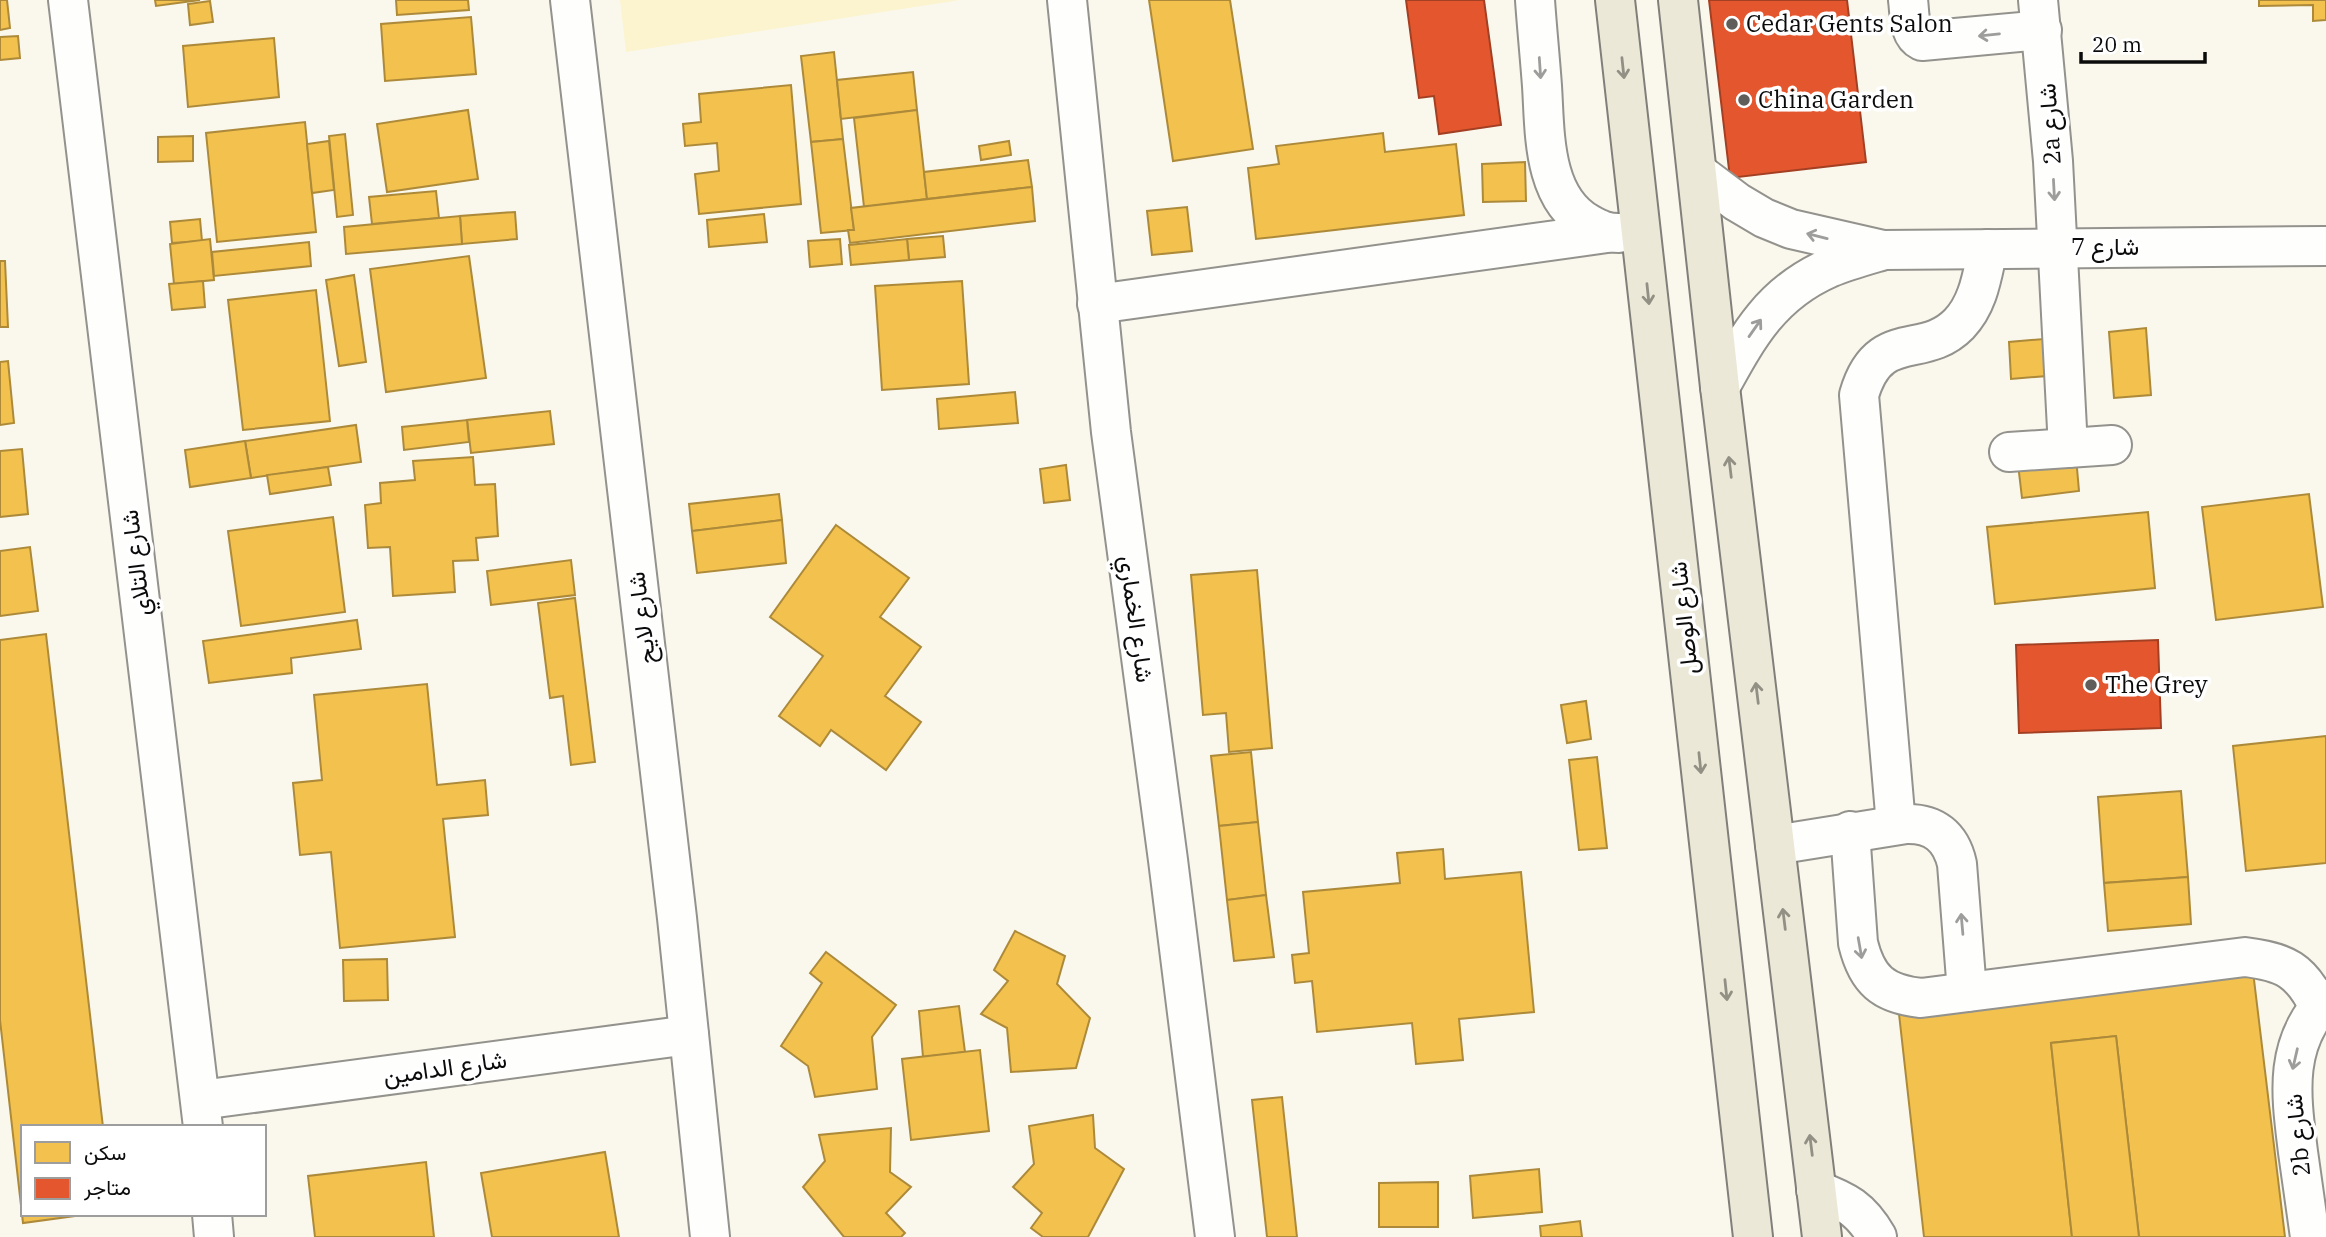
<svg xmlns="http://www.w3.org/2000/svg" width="2326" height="1237" viewBox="0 0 2326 1237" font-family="'IBM Plex Serif',Vazirmatn,serif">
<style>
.sand{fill:#fbf4ce}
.homes{fill:#f2c14e;stroke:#ad8a3a;stroke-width:2}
.shops{fill:#e4572e;stroke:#a34024;stroke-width:2}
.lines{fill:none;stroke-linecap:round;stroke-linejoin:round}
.minor-casing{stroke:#93928d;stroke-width:42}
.major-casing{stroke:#807f7a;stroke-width:42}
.minor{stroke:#fefefc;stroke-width:38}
.major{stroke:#ece8d7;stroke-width:38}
.oneway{stroke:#9d9d9c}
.oneway2{stroke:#929085}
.poi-dot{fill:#5f5e5a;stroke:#fff;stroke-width:2.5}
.labels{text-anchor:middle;stroke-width:7;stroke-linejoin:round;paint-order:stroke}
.poi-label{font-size:24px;fill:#0b0b0b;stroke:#fff;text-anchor:start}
.street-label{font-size:24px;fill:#0b0b0b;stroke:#fff}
</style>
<rect width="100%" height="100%" fill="#faf8ed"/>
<path class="sand" d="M620,0H960L626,52Z"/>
<g class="homes">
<path d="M0,0H7L10,28L0,30Z"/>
<path d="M155,0H200L156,6Z"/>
<path d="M396,0H468L469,10L397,15Z"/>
<path d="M1149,0H1230L1253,149L1173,161Z"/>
<path d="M2259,0H2326V20L2313,21V5L2259,6Z"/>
<path d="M210,1L213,22L190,25L188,4Z"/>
<path d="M471,17L476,74L385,81L381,24Z"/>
<path d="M18,36L20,58L0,60V37Z"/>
<path d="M274,38L279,97L188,107L183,46Z"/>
<path d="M834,52L843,139L811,142L801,56Z"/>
<path d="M913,72L917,110L841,119L837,80Z"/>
<path d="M791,85L801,204L699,214L695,174L719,171L717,143L685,146L683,124L701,122L699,94Z"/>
<path d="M468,110L478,179L387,192L377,124Z"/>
<path d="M917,110L927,199L864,207L854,118Z"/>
<path d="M305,122L316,232L217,242L206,133Z"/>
<path d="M1383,133L1385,152L1456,144L1464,215L1256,239L1248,168L1279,164L1276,146Z"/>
<path d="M345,134L353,215L337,217L329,136Z"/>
<path d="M193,136V161L158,162V137Z"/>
<path d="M843,139L854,230L821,233L811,142Z"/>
<path d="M329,141L334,190L312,193L307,144Z"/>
<path d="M1009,141L1011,155L981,160L979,146Z"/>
<path d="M1028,160L1032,187L927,199L924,172Z"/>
<path d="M1525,162L1526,201L1483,202L1482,164Z"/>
<path d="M1032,187L1035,221L850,243L848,230H854L851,208Z"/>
<path d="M436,191L439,218L372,224L369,197Z"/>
<path d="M1187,207L1192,251L1152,255L1147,211Z"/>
<path d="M515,212L517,239L462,244L460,216Z"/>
<path d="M764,214L767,242L709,247L707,220Z"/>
<path d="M460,216L462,244L346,254L344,227Z"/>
<path d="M200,219L202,241L172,243L170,222Z"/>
<path d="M943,236L945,257L909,260L907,239Z"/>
<path d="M210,239L214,280L174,284L170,244Z"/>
<path d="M840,239L842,264L810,267L808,241Z"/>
<path d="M907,239L909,260L851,265L849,245Z"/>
<path d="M309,242L311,266L214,276L212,252Z"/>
<path d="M469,256L486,378L386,392L370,269Z"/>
<path d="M0,261H5L8,327H0Z"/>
<path d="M354,275L366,362L339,366L326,280Z"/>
<path d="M203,281L205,307L172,310L169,284Z"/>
<path d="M962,281L969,384L882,390L875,286Z"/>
<path d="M316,290L330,421L243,430L228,300Z"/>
<path d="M2146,328L2151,395L2114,398L2109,332Z"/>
<path d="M2044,339L2047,376L2011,379L2009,342Z"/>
<path d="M8,361L14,423L0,425V362Z"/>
<path d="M1015,392L1018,423L939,429L937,399Z"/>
<path d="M550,411L554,444L471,453L467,420Z"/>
<path d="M467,420L469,442L404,450L402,427Z"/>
<path d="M356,425L361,462L251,478L245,441Z"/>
<path d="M245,441L251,478L190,487L185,450Z"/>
<path d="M22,449L28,514L0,517V451Z"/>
<path d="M473,457L475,485L495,484L498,536L476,538L478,560L453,561L455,592L393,596L390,547L368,548L365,505L381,503L380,483L415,480L413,461Z"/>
<path d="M2076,457L2079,491L2022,498L2018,464Z"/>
<path d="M1066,465L1070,500L1044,503L1040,469Z"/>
<path d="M328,467L331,485L270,494L267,475Z"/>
<path d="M779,494L782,520L692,531L689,504Z"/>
<path d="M2309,494L2323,607L2216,620L2202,507Z"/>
<path d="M2148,512L2155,588L1995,604L1987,527Z"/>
<path d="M333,517L345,612L241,626L228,531Z"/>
<path d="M782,520L786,563L697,573L692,531Z"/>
<path d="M836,525L909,578L880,617L921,647L885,696L921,722L886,770L831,730L820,746L779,716L823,656L770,617Z"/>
<path d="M30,547L38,611L0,616V551Z"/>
<path d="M571,560L575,595L491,605L487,571Z"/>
<path d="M1257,570L1272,748L1229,752L1226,713L1203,715L1191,575Z"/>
<path d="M575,598L595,762L571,765L563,696L550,698L538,603Z"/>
<path d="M357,620L361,649L291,658L292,673L209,683L203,641Z"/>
<path d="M46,634L103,1127H23V1214H90L23,1223L0,1020V640Z"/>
<path d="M427,684L437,785L485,780L488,815L443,819L455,937L340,948L331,852L300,855L293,783L322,780L314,695Z"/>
<path d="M1586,701L1591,739L1567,743L1561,705Z"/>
<path d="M2326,736V863L2246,871L2233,746Z"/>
<path d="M1251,752L1258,822L1219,826L1211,756Z"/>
<path d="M1597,757L1607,848L1579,850L1569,760Z"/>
<path d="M2181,791L2188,877L2104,883L2098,797Z"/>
<path d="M1258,822L1266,895L1227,900L1219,826Z"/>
<path d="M1443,849L1445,879L1521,872L1534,1012L1459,1019L1463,1060L1416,1064L1412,1023L1317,1032L1312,981L1295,983L1292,955L1309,953L1303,892L1400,883L1397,853Z"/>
<path d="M2188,877L2191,924L2108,931L2104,883Z"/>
<path d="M1266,895L1274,957L1234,961L1227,900Z"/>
<path d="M1015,931L1065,956L1057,984L1090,1018L1076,1068L1011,1072L1007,1028L981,1014L1008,981L994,970Z"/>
<path d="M826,952L896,1005L872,1037L877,1089L815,1097L808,1066L781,1046L822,983L810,973Z"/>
<path d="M387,959L388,1000L344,1001L343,960Z"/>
<path d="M2252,963L2285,1237H2139L2116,1036L2051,1043L2072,1237H1924L1898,1005Z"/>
<path d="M959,1006L965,1052L923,1057L919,1011Z"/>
<path d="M2116,1036L2139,1237H2072L2051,1043Z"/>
<path d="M980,1050L989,1131L911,1140L902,1059Z"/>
<path d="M1282,1097L1297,1237H1267L1252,1100Z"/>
<path d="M1093,1115L1095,1148L1124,1169L1088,1237H1043L1031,1228L1042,1213L1013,1187L1034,1164L1029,1126Z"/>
<path d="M891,1128L890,1172L911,1187L886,1213L905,1233L901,1237H844L803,1187L825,1161L819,1135Z"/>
<path d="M605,1152L619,1237H492L481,1173Z"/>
<path d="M426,1162L434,1237H315L308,1176Z"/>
<path d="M1539,1169L1542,1212L1473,1218L1470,1176Z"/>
<path d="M1438,1182V1227H1379V1183Z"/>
<path d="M1580,1221L1582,1237H1541L1540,1226Z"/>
</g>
<g class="shops">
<path d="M1406,0H1484L1501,125L1439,134L1434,96L1419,98Z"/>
<path d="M1709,0H1847L1866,162L1730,178Z"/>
<path d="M2158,640L2161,728L2019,733L2016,645Z"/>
</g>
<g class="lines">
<g class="minor-casing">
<g id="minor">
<path d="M68,0L203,1127"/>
<path d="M570,0L677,918L710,1237"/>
<path d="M1067,0L1111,432L1168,860L1215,1237"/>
<path d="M1535,0C1537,29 1540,58 1542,86C1545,132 1542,198 1589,224C1600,230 1606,233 1619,233"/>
<path d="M1908,0C1910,14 1908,34 1922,41L2042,30"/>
<path d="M2038,0L2053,161L2068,448"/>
<path d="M1697,172L1737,202L1764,218L1791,229L1883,250L2326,246"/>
<path d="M1097,304L1607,233"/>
<path d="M1720,387C1749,334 1772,293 1829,268C1846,261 1864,256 1881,251"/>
<path d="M2009,452L2112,445"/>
<path d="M1896,825L1859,395C1879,326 1923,361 1959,324C1979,303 1982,275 1988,249"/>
<path d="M1850,831L1858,943C1867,980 1883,994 1921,998L2245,957C2285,962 2301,970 2319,1007"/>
<path d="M1775,845L1906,824C1934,823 1951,837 1957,864L1967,992"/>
<path d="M201,1100L689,1035"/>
<path d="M1816,1190C1846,1201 1861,1209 1877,1237"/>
<path d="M212,1214L214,1237"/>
<path d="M2310,1237C2306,1209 2302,1180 2298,1152C2291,1095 2283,1045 2326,999"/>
</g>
</g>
<g class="major-casing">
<g id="major">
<path d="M1615,0L1753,1237"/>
<path d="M1678,0L1720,387L1822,1237"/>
</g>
</g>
<use href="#minor" class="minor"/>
<use href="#major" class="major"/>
</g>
<defs><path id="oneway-shaft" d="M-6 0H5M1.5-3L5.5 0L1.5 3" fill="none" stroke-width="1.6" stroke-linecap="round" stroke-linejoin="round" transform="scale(1.75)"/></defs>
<g class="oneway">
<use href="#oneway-shaft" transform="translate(1989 35) rotate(174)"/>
<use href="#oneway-shaft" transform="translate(1540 68) rotate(86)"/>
<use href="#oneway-shaft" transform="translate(2054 190) rotate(87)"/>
<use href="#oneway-shaft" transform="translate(1817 236) rotate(-166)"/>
<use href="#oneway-shaft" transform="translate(1755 328) rotate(-55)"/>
<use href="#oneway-shaft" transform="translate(1962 924) rotate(-95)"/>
<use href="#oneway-shaft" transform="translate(1860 948) rotate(80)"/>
<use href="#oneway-shaft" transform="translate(2295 1059) rotate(103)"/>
</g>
<g class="oneway2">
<use href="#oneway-shaft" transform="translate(1623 68) rotate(84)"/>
<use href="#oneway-shaft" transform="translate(1648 294) rotate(84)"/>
<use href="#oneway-shaft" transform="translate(1730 467) rotate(-97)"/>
<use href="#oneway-shaft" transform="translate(1757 693) rotate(-97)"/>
<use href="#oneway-shaft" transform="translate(1700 763) rotate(84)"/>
<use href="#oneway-shaft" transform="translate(1784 919) rotate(-97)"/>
<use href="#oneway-shaft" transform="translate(1726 990) rotate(84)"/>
<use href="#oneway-shaft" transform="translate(1811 1145) rotate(-97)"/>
</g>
<g class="poi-dot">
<circle cx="1732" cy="24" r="7"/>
<circle cx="1744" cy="100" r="7"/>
<circle cx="2091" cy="685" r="7"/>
</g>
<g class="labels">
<g class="poi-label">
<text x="1746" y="32">Cedar Gents Salon</text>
<text x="1758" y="108">China Garden</text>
<text x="2105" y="693">The Grey</text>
</g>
<g class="street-label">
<text transform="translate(2050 124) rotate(-94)" y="8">2a شارع</text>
<text x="2105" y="255">شارع 7</text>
<text transform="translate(136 563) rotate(-97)" y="8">شارع التلاي</text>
<text transform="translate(642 618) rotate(-97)" y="8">شارع لايح</text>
<text transform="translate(1684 618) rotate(-96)" y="8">شارع الوصل</text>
<text transform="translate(1136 619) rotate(82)" y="8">شارع الخماري</text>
<text transform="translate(445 1068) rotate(-8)" y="8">شارع الدامين</text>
<text transform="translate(2298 1135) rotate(-96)" y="8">2b شارع</text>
</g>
</g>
<rect x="21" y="1125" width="245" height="91" fill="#ffffff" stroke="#9d9d9d" stroke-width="2"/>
<rect x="35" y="1142" width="35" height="21" fill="#f2c14e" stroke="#9d9d9d" stroke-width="2"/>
<text x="84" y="1160" font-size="21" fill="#0b0b0b">سكن</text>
<rect x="35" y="1178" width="35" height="21" fill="#e4572e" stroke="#9d9d9d" stroke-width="2"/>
<text x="84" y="1195" font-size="21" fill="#0b0b0b">متاجر</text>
<path d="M2081 52v10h124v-10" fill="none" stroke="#0b0b0b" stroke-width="3.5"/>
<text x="2092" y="52" font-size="21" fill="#0b0b0b" stroke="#ffffff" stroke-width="5" paint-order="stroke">20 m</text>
</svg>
